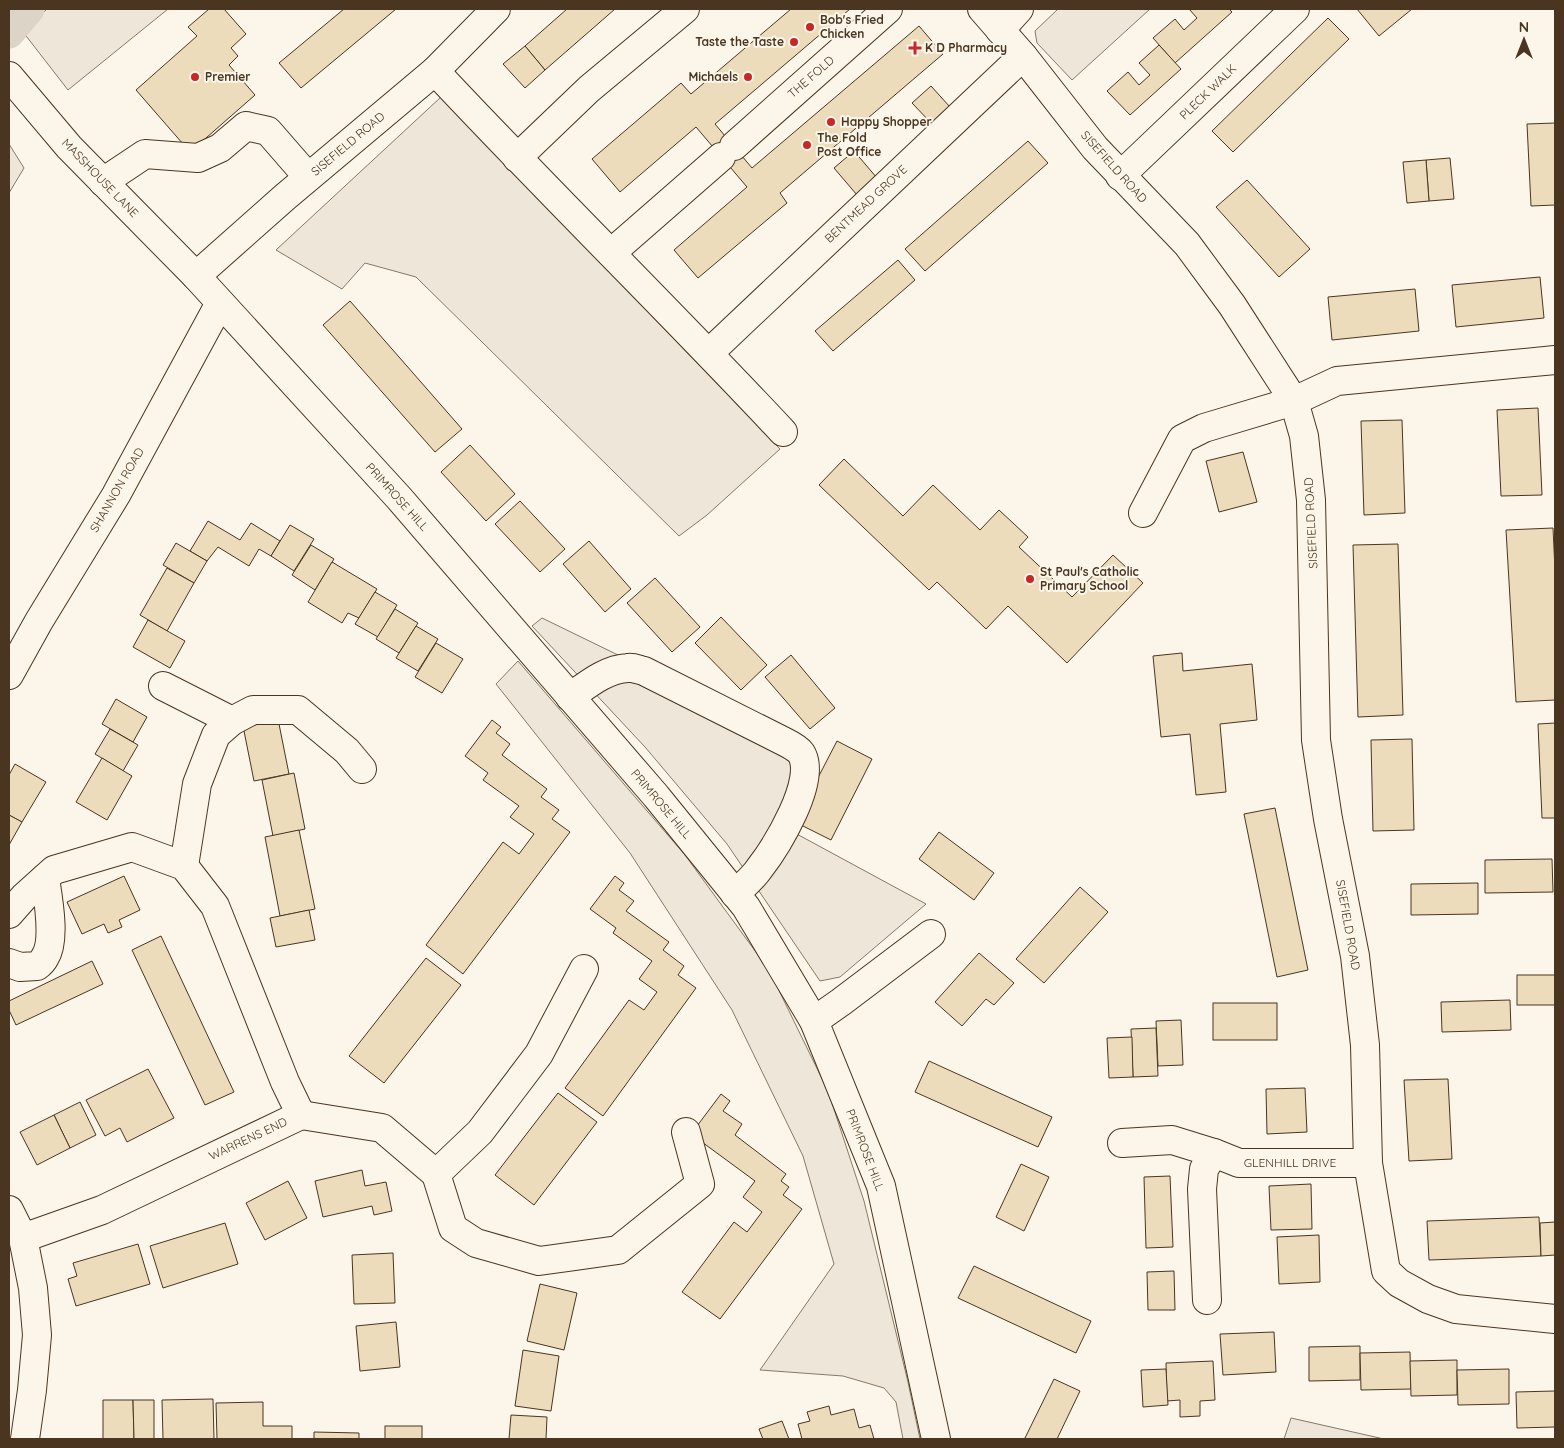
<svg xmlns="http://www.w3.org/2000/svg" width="1564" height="1448" viewBox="0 0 1564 1448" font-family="Quicksand,sans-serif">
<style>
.green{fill:#ede6d9;stroke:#887966}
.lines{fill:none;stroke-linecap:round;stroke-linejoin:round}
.canal{stroke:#dcd4c6;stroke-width:31}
.building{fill:#ecdcbc;stroke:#4a3520}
.minor-casing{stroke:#4a3520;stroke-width:30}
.minor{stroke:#fbf6e9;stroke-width:28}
.poi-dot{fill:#c62828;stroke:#fbf6e9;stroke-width:2}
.labels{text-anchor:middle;stroke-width:4;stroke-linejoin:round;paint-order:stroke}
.poi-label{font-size:12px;font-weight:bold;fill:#4a3520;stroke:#fbf6e9;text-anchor:start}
.street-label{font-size:12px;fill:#4a3520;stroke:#fbf6e9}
</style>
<rect width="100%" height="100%" fill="#fbf6e9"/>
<g class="green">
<path d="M47,9H168L68,90L23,32Z"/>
<path d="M1058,9H1150L1072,80L1037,43L1035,31Z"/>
<path d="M441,97L780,449L707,515L679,536L416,277L365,263L342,289L276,250Z"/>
<path d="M9,144L24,168L9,193Z"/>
<path d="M542,618L805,746L782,826L926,904L840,977L820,981L727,844L645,747L532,626Z"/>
<path d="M518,661L685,855L769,970L828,1091L864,1201L908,1382L920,1439H903L896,1402L884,1388L843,1376L760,1370L834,1264L803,1156L732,1010L630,853L496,684Z"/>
<path d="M1291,1418L1384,1439H1284Z"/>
</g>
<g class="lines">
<path class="canal" d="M9,33L29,9"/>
</g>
<g class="building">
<path d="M209,9H224L246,34L231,48L238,56L229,65L255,95L190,152L136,90L197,36L188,27Z"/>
<path d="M344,9H396L301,88L279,63Z"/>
<path d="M567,9H615L545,70L525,46Z"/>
<path d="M791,9H850L715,124L752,168L919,26L943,54L780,193L787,203L698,278L674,250L747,187L696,127L620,192L592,159L681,83L691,94Z"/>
<path d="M1189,9H1229L1232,12L1175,63L1153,38L1175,19L1184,30L1197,18Z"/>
<path d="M1357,9H1412L1379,36Z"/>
<path d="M1328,18L1349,39L1233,152L1212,131Z"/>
<path d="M1159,45L1181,69L1130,115L1107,91L1128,72L1139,85L1150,75L1139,63Z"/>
<path d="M525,46L545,70L525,88L503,64Z"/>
<path d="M931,86L950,107L932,124L912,103Z"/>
<path d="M1555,123V205L1531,206L1527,124Z"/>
<path d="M1028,141L1048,163L925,271L905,249Z"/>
<path d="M854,151L877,178L857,195L834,168Z"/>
<path d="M1450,158L1454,199L1429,201L1426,160Z"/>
<path d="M1426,160L1429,201L1407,203L1403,162Z"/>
<path d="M1247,180L1310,249L1279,277L1216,207Z"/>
<path d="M898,260L915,280L833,351L815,331Z"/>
<path d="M1540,277L1544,318L1456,327L1452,285Z"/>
<path d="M1415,289L1419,331L1332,340L1328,297Z"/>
<path d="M350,301L462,429L435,452L323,325Z"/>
<path d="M1538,408L1542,495L1501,496L1497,410Z"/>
<path d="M1402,420L1405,513L1364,515L1361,421Z"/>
<path d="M470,445L515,494L486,521L441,472Z"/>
<path d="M1243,452L1257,502L1219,512L1206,461Z"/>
<path d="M844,459L903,516L933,485L980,530L999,510L1028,537L1019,547L1072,597L1113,555L1143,583L1067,663L1008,606L986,629L937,582L929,590L819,485Z"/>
<path d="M520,501L565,549L540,572L495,524Z"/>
<path d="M208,521L240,540L251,523L280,541L271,556L259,549L249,566L218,547L207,561L190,551Z"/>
<path d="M290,525L314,539L294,571L271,556Z"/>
<path d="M1553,528L1555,570V700L1516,702L1506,530Z"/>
<path d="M589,541L631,589L605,612L563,564Z"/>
<path d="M176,543L207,561L194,583L163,565Z"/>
<path d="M1398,544L1403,715L1358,717L1353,545Z"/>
<path d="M311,545L334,559L315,590L292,575Z"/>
<path d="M332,562L377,589L359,618L348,613L342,623L308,602Z"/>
<path d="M167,568L194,583L167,631L140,615Z"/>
<path d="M655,578L700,627L672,652L627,603Z"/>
<path d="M375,592L397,605L378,637L355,624Z"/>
<path d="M395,609L418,623L399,653L376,639Z"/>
<path d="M721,617L767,665L741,690L695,643Z"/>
<path d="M148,620L185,641L170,668L133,647Z"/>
<path d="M416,626L438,639L418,671L396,658Z"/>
<path d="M436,643L463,659L442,693L415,677Z"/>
<path d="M1182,653L1183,671L1252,664L1257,720L1220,724L1226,792L1196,795L1190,734L1161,737L1153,656Z"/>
<path d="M791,655L835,708L810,729L765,677Z"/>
<path d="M116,699L147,717L133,742L102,724Z"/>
<path d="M278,719L289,774L254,781L243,726Z"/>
<path d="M492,720L501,727L496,733L510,744L502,755L547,789L541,797L559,810L552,819L570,832L463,974L426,945L503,842L519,854L534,834L510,817L519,806L483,780L488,773L465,756Z"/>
<path d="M1555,723V818H1542L1538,724Z"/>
<path d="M110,729L138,745L123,771L95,754Z"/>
<path d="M1412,739L1414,830L1373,831L1371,740Z"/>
<path d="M837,741L872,759L831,840L795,822Z"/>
<path d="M102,758L132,776L107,820L76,802Z"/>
<path d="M15,764L46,782L22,822L9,815V775Z"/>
<path d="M294,773L305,829L273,836L262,780Z"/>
<path d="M1275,808L1308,970L1277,977L1244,814Z"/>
<path d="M9,815L22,822L9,845Z"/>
<path d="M299,830L315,909L280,916L265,837Z"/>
<path d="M939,832L994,873L974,900L919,859Z"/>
<path d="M1552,859L1553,892L1485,893V860Z"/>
<path d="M124,876L140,910L119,920L122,927L108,933L104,924L82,934L67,902Z"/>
<path d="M615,876L624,883L619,890L634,901L626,911L669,942L663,950L684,966L678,975L696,988L603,1116L565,1088L629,1000L644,1010L657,992L639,979L652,961L613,933L616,928L590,909Z"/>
<path d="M1478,883V914L1411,915V884Z"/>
<path d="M1080,887L1108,912L1044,983L1016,959Z"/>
<path d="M309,910L315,940L276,947L270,918Z"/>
<path d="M161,936L234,1092L205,1105L132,950Z"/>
<path d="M979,953L1014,983L994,1005L986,999L962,1026L935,1002Z"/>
<path d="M426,958L461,985L384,1083L349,1056Z"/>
<path d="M92,961L103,984L16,1025L9,1010V1001Z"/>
<rect x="1517" y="975" width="38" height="30"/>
<path d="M1510,1000L1511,1030L1442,1032L1441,1002Z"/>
<rect x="1213" y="1003" width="64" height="37"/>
<path d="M1181,1020L1183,1065L1158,1066L1156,1021Z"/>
<path d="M1156,1028L1158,1076L1133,1077L1131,1029Z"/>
<path d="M1132,1037L1133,1077L1109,1078L1107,1038Z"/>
<path d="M929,1061L1052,1117L1038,1147L915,1092Z"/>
<path d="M148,1069L174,1118L127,1142L120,1128L105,1136L86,1100Z"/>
<path d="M1448,1079L1452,1159L1409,1161L1404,1080Z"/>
<path d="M1305,1088L1307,1132L1267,1134L1266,1089Z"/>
<path d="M558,1093L597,1122L534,1205L495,1175Z"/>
<path d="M721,1094L730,1101L723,1111L742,1124L735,1135L786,1174L781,1181L789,1187L783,1195L802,1209L720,1319L682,1292L734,1222L747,1232L762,1212L743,1197L755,1181L691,1134Z"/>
<path d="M80,1102L96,1135L70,1148L54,1115Z"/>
<path d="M54,1115L70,1148L37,1165L20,1132Z"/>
<path d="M1021,1164L1049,1177L1024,1231L996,1217Z"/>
<path d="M362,1170L365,1186L386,1182L392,1211L374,1215L372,1206L323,1217L315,1181Z"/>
<path d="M1170,1176L1173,1247L1146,1248L1144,1177Z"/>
<path d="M288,1181L307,1218L265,1240L246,1203Z"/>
<path d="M1311,1184L1312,1229L1271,1230L1269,1186Z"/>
<path d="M1539,1217L1541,1256L1429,1260L1427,1221Z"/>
<path d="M1555,1222V1255L1541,1256L1540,1223Z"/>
<path d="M225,1223L238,1264L163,1288L150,1246Z"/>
<path d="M1319,1235L1320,1282L1279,1284L1277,1237Z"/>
<path d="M138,1244L150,1284L76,1306L68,1279L77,1276L73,1263Z"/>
<path d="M393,1253L395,1303L354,1304L352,1255Z"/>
<path d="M974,1266L1091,1321L1076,1353L958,1298Z"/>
<path d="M1174,1271L1175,1310H1148L1147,1272Z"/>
<path d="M540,1284L577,1293L564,1350L527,1341Z"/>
<path d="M396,1322L400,1367L360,1371L356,1326Z"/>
<path d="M1274,1332L1276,1372L1223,1375L1220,1334Z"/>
<path d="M1360,1346V1380L1309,1381V1347Z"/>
<path d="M523,1350L559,1356L551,1411L515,1406Z"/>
<path d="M1410,1352L1411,1389L1361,1390L1360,1353Z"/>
<path d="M1457,1360V1395L1411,1396L1410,1361Z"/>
<path d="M1213,1361L1215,1400L1200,1401V1416L1180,1417V1400L1167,1401L1166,1363Z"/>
<path d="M1166,1369L1168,1405L1143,1407L1141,1370Z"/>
<path d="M1509,1369V1404L1458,1405L1457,1370Z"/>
<path d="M1054,1379L1080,1391L1057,1439H1028L1025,1438Z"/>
<path d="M1555,1391V1427L1517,1428L1516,1392Z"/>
<path d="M213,1399L214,1439H163L162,1400Z"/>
<path d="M103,1400H133L134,1439H103Z"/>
<path d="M133,1400H154V1439H134Z"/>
<path d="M263,1402V1426H292V1439H217L216,1403Z"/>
<path d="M829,1406L831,1415L854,1409L859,1428L870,1425L874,1439H802L798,1424L810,1421L807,1412Z"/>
<path d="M511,1415L547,1417L546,1439H509Z"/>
<path d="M782,1421L789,1439H763L759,1429Z"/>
<rect x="385" y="1426" width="37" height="13"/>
<path d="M314,1432L359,1433V1439H314Z"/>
</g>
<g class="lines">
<g class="minor-casing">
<g id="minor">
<path d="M982,9L1023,56L1095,148L1187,244L1232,305L1294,401L1337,381L1555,360"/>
<path d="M1000,30L1019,9"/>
<path d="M435,71C549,193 669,310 783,432"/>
<path d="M9,76L69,147L196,276L399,498L656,796L746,907L814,1021L881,1186L936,1439"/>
<path d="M734,146L888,9"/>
<path d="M517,158L589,89L685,9"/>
<path d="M1120,176L1295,9"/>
<path d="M103,182L145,154L198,158L220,148L246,126L268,131L308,177"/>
<path d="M611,253L721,157"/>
<path d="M196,276L285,197L435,71L496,9"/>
<path d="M709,353L1023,56"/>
<path d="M1143,513L1182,439L1204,428L1294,401L1304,436L1311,500L1316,740L1328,819L1355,956L1365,1045L1368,1163L1386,1271L1399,1283L1428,1299L1456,1309L1555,1319"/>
<path d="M9,675L39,621L116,495L220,303"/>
<path d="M163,686L232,721"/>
<path d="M570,697C587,685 606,669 628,668C633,667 639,670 644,671L785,742C791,745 797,748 801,753C818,780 776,847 759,869C753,878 743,886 735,894"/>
<path d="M184,866L197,784L216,735L232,721L253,710H298L347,751L362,769"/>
<path d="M9,914L24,897L54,870L132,847L184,866L215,906L285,1082L301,1115L102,1210L23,1238"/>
<path d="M9,963L20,967L37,966C40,964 43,961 45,957C56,940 48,898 45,878"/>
<path d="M814,1021L841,1002L931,934"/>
<path d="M301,1115L382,1128L436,1174L453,1228L476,1243L539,1261L618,1250L700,1184L686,1132"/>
<path d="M1122,1143L1172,1140L1214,1153"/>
<path d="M436,1174L480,1132L539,1054L584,969"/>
<path d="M9,1210L23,1238L33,1288L37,1335L32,1390L25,1439"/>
<path d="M1207,1300L1202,1189L1204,1169L1214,1153L1239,1163H1368"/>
</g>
</g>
<use href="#minor" class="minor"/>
</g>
<g class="poi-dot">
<circle cx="810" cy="27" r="5"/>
<circle cx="794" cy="42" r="5"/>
<path d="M912.5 40.5h5v5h5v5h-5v5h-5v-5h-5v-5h5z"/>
<circle cx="195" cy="77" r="5"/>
<circle cx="748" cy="77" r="5"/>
<circle cx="831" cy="122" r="5"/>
<circle cx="807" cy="145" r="5"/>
<circle cx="1030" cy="579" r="5"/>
</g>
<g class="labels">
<g class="poi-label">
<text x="820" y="24">Bob's Fried<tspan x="820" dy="14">Chicken</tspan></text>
<text x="784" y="46" text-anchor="end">Taste the Taste</text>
<text x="925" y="52">K D Pharmacy</text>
<text x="205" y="81">Premier</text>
<text x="738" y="81" text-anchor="end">Michaels</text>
<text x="841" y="126">Happy Shopper</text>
<text x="817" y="142">The Fold<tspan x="817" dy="14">Post Office</tspan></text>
<text x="1040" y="576">St Paul's Catholic<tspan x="1040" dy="14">Primary School</tspan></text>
</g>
<g class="street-label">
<text transform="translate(811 77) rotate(-41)" y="4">THE FOLD</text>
<text transform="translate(1208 92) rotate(-44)" y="4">PLECK WALK</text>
<text transform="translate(348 144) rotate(-40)" y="4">SISEFIELD ROAD</text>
<text transform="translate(1114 167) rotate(48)" y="4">SISEFIELD ROAD</text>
<text transform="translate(100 178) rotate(46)" y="4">MASSHOUSE LANE</text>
<text transform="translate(866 204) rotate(-43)" y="4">BENTMEAD GROVE</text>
<text transform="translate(117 490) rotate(-60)" y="4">SHANNON ROAD</text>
<text transform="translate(397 497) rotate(48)" y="4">PRIMROSE HILL</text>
<text transform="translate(1311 523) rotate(-93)" y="4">SISEFIELD ROAD</text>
<text transform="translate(661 804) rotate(50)" y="4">PRIMROSE HILL</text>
<text transform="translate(1348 925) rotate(80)" y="4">SISEFIELD ROAD</text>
<text transform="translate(248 1139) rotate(-25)" y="4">WARRENS END</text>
<text transform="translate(865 1150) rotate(69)" y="4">PRIMROSE HILL</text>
<text x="1290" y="1167">GLENHILL DRIVE</text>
</g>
</g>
<rect width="1564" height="1448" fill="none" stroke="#4a3520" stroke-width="20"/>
<g transform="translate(1524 40)" stroke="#fbf6e9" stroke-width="4" paint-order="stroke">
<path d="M0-4L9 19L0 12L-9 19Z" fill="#4a3520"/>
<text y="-8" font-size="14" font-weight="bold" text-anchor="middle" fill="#4a3520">N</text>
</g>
</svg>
